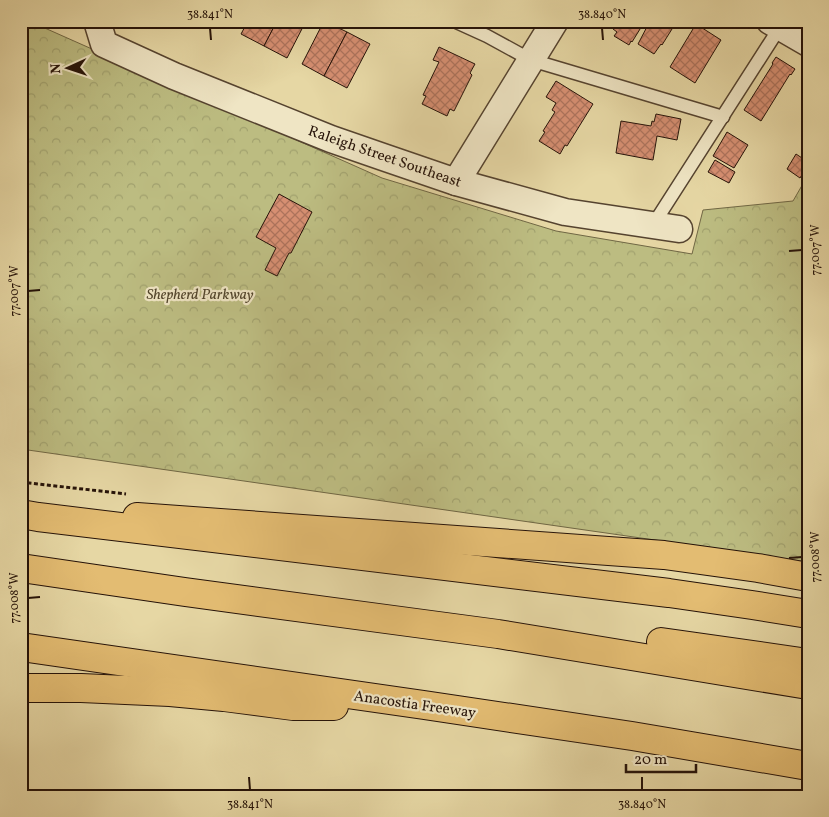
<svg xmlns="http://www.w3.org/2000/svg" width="829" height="817" viewBox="0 0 829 817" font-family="Vollkorn,serif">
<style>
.park{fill:url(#park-crowns);stroke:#706744}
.building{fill:url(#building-cross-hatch);stroke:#251208}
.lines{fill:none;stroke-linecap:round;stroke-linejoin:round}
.lane-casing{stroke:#55432f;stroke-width:15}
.street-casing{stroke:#55432f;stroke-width:29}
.primary-casing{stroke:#251208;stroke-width:30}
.highway-casing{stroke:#251208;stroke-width:30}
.path{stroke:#251208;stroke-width:3;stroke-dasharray:4 2.5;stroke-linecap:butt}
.lane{stroke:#efe5c4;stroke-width:12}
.street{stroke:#efe5c4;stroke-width:26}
.primary{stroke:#e3bc72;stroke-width:28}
.highway{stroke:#e3bc72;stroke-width:28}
.ticks{fill:none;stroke:#251208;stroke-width:2}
.labels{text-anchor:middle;stroke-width:4.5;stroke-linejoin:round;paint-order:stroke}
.street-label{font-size:15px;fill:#251208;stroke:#efe5c4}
.park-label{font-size:15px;font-style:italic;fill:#52452c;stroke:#efe5c4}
.neatline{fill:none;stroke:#251208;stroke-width:2}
.ticks-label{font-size:12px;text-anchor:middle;fill:#251208}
</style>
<defs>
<pattern id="park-crowns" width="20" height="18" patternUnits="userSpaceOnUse" patternTransform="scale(1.25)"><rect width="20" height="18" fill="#bcbc81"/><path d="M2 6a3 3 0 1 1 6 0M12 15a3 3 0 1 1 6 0" fill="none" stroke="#a1a16e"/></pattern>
<pattern id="building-cross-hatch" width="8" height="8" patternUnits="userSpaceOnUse" patternTransform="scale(1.25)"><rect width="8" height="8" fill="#d68f72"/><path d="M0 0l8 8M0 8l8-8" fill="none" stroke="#ad735c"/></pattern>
</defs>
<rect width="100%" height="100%" fill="#e6d7a4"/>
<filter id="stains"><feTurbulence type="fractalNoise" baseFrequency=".004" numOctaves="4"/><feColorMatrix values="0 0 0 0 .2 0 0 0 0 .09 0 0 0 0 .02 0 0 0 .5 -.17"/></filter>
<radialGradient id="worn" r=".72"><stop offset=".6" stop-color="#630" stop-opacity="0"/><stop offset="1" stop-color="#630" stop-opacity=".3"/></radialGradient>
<path class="park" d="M21,21H29L382,178L556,231L692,254L703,210L793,201L808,175V562L21,449Z"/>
<g class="building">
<path d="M171,21H183L181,26Z"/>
<path d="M248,21H277L264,46L241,34Z"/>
<path d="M277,21H306L287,58L264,46Z"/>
<path d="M324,21L347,32L324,76L302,64Z"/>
<path d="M503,21H512L509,27L502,23Z"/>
<path d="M618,21H645L632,42L631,41L629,45L614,36L617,32L613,29Z"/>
<path d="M650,21H677L662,45L661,44L654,54L638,44Z"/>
<path d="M696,24L721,40L695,83L670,67Z"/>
<path d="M347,32L370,44L347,88L324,76Z"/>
<path d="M439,47L475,64L470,73L472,75L454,111L450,109L447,116L422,104L426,96L423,95L439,62L433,60Z"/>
<path d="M776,57L795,69L791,75L790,74L761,121L744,110L773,64L772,63Z"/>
<path d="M556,81L593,104L567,146L565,145L560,154L539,141L545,132L543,131L555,112L552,110L556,103L546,97Z"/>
<path d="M656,114L681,119L677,140L657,136L653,160L616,153L621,121L651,126L652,121L654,122Z"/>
<path d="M727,132L748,145L734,168L713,156Z"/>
<path d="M796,154L808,162V165L800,178L787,169Z"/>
<path d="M715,160L735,172L729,183L708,172Z"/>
<path d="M279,194L312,212L291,253H289L277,276L265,270L276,248L256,237Z"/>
</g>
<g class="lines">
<g class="lane-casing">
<g id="lane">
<path d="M454,21L487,36L531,60L723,117"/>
<path d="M653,225L780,27"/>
</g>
</g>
<g class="street-casing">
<g id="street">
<path d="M97,21L104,44L174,76L331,139L383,157L456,182L565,212L679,229"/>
<path d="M770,21L808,43"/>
<path d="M456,182L555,21"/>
</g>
</g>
<g class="primary-casing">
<path id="primary" d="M137,517L664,555L758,568L808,577"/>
</g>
<g class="highway-casing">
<g id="highway">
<path d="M21,514L38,517L669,593L752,605L808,614"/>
<path d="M21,568L185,592L498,634L808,685"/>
<path d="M661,642L808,663"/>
<path d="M21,647L424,705L632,736L808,766"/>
<path d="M21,688H81L170,692L224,697L293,706H334"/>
</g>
</g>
<path class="path" d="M21,482L126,494"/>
<use href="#lane" class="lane"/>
<use href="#street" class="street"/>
<use href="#primary" class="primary"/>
<use href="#highway" class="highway"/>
</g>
<path class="ticks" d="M210,28L211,40M602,28L603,40M789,251L802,250M28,291L40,290M789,558L802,557M28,598L40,597M249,777L250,790M642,777V790"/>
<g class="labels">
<g class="street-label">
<text transform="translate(385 156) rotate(19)" y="5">Raleigh Street Southeast</text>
<text transform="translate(415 704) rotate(8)" y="5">Anacostia Freeway</text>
</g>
<g class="park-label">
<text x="200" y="299">Shepherd Parkway</text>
</g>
</g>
<rect width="829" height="817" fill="none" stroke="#e6d7a4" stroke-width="55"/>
<g transform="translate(68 68) rotate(267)" stroke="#efe5c4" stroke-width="4" paint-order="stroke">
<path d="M0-4L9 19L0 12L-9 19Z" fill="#251208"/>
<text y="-8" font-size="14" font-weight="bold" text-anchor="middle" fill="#251208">N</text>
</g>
<path d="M626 764v8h70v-8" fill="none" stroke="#251208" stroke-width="2.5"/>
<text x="634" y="764" font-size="15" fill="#251208" stroke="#efe5c4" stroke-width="4" paint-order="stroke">20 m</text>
<rect x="28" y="28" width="774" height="762" class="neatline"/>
<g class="ticks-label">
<text x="210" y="18">38.841°N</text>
<text x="602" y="18">38.840°N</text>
<text transform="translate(815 250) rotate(-90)" y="4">77.007°W</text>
<text transform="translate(14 291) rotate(-90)" y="4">77.007°W</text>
<text transform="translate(815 557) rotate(-90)" y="4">77.008°W</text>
<text transform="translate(14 598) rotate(-90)" y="4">77.008°W</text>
<text x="250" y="808">38.841°N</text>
<text x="642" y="808">38.840°N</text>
</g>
<rect width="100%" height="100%" filter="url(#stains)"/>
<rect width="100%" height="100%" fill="url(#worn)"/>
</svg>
